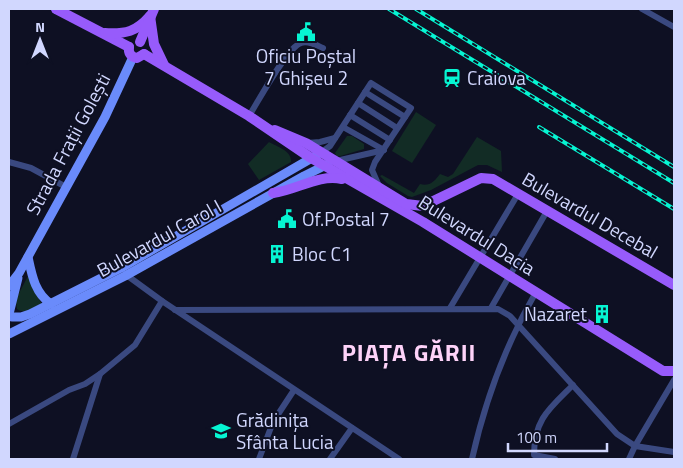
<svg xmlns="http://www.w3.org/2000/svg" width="683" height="468" viewBox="0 0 683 468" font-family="'Titillium Web',sans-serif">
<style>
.green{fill:#122c25}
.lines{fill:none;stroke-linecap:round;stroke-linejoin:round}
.street{stroke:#3a4980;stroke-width:6}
.secondary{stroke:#6a8bfb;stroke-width:9}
.primary{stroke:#975bfb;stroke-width:10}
.rail-casing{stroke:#06f5d2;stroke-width:4}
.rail{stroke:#0e1023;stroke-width:2;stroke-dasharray:5.5;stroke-linecap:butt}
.labels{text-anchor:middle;stroke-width:4;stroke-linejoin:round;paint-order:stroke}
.poi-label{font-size:19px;fill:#d1d7fe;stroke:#0e1023;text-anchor:start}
.street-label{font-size:19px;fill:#d1d7fe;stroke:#0e1023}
.district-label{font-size:24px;font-weight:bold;letter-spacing:1px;fill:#fed3f9;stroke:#0e1023}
</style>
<rect width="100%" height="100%" fill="#0e1023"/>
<g class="green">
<path d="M416,112L436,125L412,163L392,151Z"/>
<path d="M347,136H352L364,144V149L337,157L335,153Z"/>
<path d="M477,137L501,151L502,172L487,165H478L431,190L412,197L408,196L387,183L380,176L382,175L414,193L420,184C429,187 435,181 440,174L448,177L453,174Z"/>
<path d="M269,142C278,147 292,151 291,162L259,180L248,164Z"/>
<path d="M28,276L34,291L42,304C33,309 26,315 17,309L16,302L17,297Z"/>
</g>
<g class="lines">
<g class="street">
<path d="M642,9L674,27"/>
<path d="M365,92L405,117"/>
<path d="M358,103L397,128"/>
<path d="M350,115L390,140"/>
<path d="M249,116C258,102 287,47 301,43C308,40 316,45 323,48"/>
<path d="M343,127L384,150"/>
<path d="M307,143L320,142L335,138"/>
<path d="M322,152L330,146L371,83L411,108L375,162L372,170L379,186"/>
<path d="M336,161L384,150"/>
<path d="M9,162L31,168L66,187"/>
<path d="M125,274L162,301L399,459"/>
<path d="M450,308L518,194"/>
<path d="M491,308L547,211"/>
<path d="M175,310L498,309L510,316L617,434L635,446L674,452"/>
<path d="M9,424L69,390L85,384L100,374"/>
<path d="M73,459L100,374L135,345L162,301"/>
<path d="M259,459L273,422L294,390"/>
<path d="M330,459L352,428"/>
<path d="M472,459C485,401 506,344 536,292"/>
<path d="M555,459L534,455C534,419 550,408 573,385"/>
<path d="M629,459L635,446L674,380"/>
</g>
<g class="secondary">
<path d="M28,257C32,276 35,293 51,304"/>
<path d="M9,286L19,273L105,117L133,57"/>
<path d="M9,314L18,278"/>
<path d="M12,317H21L30,314L121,268L317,155"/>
<path d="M9,334L125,276L304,176L328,164"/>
</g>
<g class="primary">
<path d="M56,9L129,47"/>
<path d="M150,16L154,44L164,65"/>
<path d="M105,33C126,34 136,32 150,16"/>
<path d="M140,42L154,9"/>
<path d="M129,47C128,53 131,57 137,58L144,54"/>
<path d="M144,54L249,116L311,158L423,222L663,371H674"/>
<path d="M275,130L306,143L406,204L423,206L481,178L493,179L674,285"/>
<path d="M273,193C297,190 318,174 342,179"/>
</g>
<g class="rail-casing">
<g id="rail">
<path d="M389,9L674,183"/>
<path d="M416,9L674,167"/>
<path d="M539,127L674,209"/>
</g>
</g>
<use href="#rail" class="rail"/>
</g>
<defs>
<g id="civic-bare" transform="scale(1.5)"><path d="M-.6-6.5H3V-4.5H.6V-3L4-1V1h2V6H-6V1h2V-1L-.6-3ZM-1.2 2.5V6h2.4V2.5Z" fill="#06f5d2" stroke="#0e1023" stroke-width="2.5" paint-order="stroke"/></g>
<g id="station-bare" transform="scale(1.5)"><path d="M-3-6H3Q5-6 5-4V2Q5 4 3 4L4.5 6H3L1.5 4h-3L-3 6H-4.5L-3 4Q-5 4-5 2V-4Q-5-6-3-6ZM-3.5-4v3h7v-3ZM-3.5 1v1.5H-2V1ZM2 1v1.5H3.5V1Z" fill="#06f5d2" stroke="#0e1023" stroke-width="2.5" paint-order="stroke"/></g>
<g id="building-bare" transform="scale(1.5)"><path d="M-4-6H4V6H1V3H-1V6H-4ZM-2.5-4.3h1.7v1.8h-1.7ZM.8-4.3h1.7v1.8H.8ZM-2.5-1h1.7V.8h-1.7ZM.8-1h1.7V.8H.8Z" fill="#06f5d2" stroke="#0e1023" stroke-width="2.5" paint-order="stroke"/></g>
<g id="school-bare" transform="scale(1.5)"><path d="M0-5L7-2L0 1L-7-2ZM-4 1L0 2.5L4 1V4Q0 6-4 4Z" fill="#06f5d2" stroke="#0e1023" stroke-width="2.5" paint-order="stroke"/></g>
</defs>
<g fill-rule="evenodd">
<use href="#civic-bare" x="306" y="32"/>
<use href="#station-bare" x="452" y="78"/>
<use href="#civic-bare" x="287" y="219"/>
<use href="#building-bare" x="277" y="254"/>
<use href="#building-bare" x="602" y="314"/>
<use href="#school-bare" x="221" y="431"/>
</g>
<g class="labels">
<g class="poi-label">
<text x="306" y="63" text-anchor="middle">Oficiu Poștal<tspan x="306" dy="22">7 Ghișeu 2</tspan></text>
<text x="467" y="85">Craiova</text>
<text x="302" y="226">Of.Postal 7</text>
<text x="292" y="261">Bloc C1</text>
<text x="587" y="321" text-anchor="end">Nazaret</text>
<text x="236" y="427">Grădinița<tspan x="236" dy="22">Sfânta Lucia</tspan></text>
</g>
<g class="street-label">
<text transform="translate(68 144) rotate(-62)" y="7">Strada Frații Golești</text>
<text transform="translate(590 215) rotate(30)" y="7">Bulevardul Decebal</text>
<text transform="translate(477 235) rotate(32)" y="7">Bulevardul Dacia</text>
<text transform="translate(159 238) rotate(-29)" y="7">Bulevardul Carol I</text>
</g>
<g class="district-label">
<text x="409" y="361">PIAȚA GĂRII</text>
</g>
</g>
<rect width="683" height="468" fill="none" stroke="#d1d7fe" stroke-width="20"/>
<g transform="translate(40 40)" stroke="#0e1023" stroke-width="4" paint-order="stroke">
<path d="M0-4L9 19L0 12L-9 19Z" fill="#d1d7fe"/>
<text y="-8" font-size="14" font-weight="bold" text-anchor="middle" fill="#d1d7fe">N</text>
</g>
<path d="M508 443v8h99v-8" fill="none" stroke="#d1d7fe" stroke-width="2.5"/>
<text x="516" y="443" font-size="15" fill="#d1d7fe" stroke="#0e1023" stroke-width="4" paint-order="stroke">100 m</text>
</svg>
